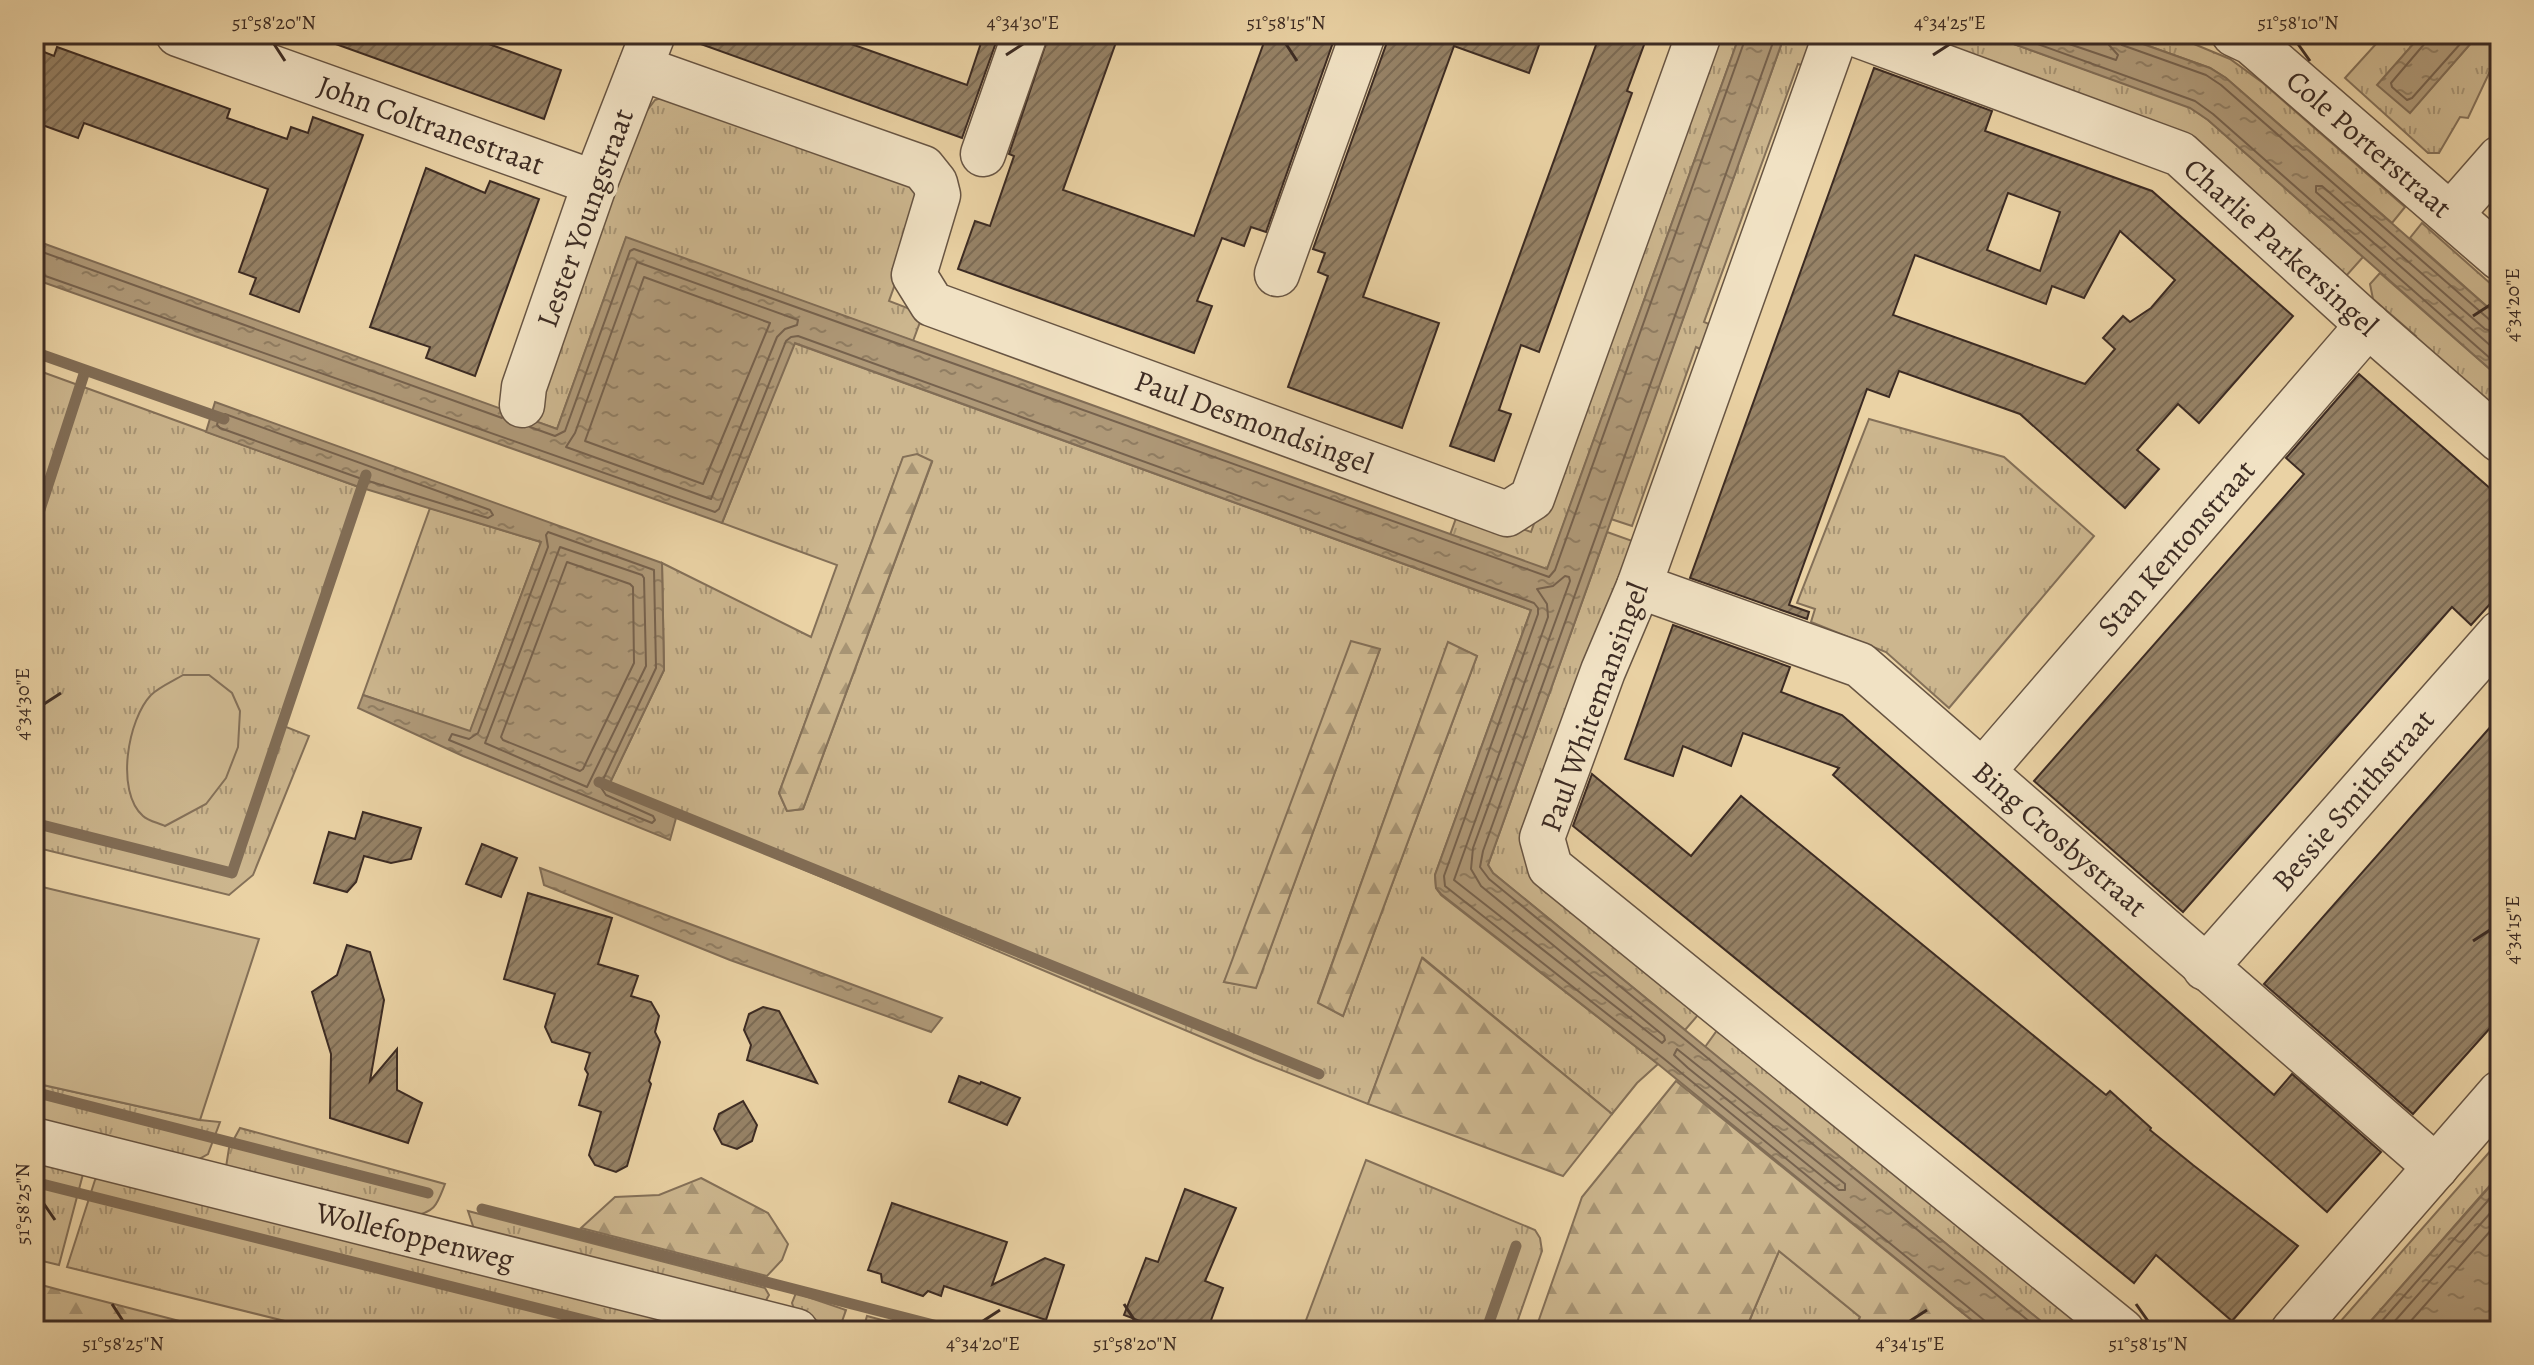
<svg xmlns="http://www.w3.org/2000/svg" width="2534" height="1365" viewBox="0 0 2534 1365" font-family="Alegreya,serif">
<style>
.grass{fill:url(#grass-tufts);stroke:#847058;stroke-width:2;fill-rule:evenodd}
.forest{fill:url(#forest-firs);stroke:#847058;stroke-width:2}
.garden{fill:#ccb68e;stroke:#847058;stroke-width:2}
.water{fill:url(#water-ripples);stroke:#816d56;stroke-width:2}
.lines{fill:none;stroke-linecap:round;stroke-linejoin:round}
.shore{stroke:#76624e;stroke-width:2}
.stream{stroke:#816d56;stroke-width:11}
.building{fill:url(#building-hatch);stroke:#3c2b23;stroke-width:2;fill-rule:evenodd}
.minor-casing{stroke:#685543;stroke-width:47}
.minor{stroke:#f1e2c4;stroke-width:44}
.ticks{fill:none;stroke:#3c2b23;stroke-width:3}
.labels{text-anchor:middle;stroke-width:8;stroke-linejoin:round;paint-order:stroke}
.street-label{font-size:30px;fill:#3c2b23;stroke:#f1e2c4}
.neatline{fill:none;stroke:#3c2b23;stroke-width:3}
.ticks-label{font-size:20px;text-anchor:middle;fill:#3c2b23}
</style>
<defs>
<pattern id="grass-tufts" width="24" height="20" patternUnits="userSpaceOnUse" patternTransform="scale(2)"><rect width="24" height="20" fill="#ccb68e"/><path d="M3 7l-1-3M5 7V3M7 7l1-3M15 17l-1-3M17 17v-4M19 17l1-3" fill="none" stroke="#a79474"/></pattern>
<pattern id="forest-firs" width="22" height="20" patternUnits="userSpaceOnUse" patternTransform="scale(2)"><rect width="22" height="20" fill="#ccb68e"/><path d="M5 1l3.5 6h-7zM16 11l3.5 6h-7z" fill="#a79474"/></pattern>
<pattern id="water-ripples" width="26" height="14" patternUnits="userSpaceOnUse" patternTransform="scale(2)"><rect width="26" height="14" fill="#af9978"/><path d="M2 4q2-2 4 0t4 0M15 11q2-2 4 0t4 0" fill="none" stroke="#907d62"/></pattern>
<pattern id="building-hatch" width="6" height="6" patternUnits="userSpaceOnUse" patternTransform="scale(2)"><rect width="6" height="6" fill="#968266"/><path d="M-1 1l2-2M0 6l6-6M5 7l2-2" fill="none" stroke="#7c6b54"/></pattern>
</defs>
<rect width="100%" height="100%" fill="#ead2a4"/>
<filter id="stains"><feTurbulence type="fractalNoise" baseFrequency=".0025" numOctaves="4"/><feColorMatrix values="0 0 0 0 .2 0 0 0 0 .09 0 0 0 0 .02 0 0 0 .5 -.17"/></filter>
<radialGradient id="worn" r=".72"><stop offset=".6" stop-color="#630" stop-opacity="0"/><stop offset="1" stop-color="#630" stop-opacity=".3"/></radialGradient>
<g class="grass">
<path d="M1711,34H1740L1547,570L1450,535L1460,507L1531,532Z"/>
<path d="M1785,34H1822L1811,68L1798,64L1704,322L1716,327L1708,353L1696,347L1632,526L1611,519Z"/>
<path d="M1883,34H1986L2190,107L2208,120L2363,257L2347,275L2342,277L2186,146Z"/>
<path d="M2115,34H2170L2230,59L2263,83L2405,207L2392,223L2226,78L2210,68Z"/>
<path d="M2385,34H2422L2378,85L2410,112L2479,34H2500V56L2491,69L2468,118L2460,117L2439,153H2428L2345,78Z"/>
<path d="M666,96L896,171L915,191L919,217L889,301L923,314L913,341L626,238L557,429L523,417L615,193L643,116L655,100Z"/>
<path d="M2422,223L2500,292V318L2410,238Z"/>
<path d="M2380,273L2500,378V422L2410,343L2416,336L2373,299L2370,284Z"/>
<path d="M794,343L1531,610L1435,875L1436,888L1441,895L1658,1064L1637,1083L1612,1114L1423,958L1368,1104L1256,1060L608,787L664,670L662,563L811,637L837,565L722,523ZM903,458L932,462L803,809L787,811L779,793ZM1448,643L1477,656L1343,1016L1318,1002ZM1380,649L1256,987L1224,982Z"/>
<path d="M34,369L359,487L281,725L309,736L253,875L229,895L34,847Z"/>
<path d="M1869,419L2004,457L2094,536L1949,708L1886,652L1811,622L1815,609L1797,603Z"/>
<path d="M430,508L541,542L470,732L363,695Z"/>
<path d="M1607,532L1638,543L1534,833L1698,1015L1685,1030L1493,873L1488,865Z"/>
<path d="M1718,1029L2089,1331H2053L1705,1047Z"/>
<path d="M34,1083L200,1120L220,1122L208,1154L192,1163L34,1121Z"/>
<path d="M240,1128L445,1184C437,1204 436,1212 413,1216L226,1167L229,1148Z"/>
<path d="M2500,1140V1174L2362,1331H2332Z"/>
<path d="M34,1155L83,1174L59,1265L34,1259Z"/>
<path d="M1366,1160L1535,1230L1540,1238L1542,1251L1514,1331H1302Z"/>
<path d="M100,1175L734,1331H325L67,1267L95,1180Z"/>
<path d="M468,1211L765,1288L769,1295L765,1302L475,1232Z"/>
<path d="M1779,1251L1860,1317L1854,1331H1745Z"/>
<path d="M796,1293L846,1310L840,1327L796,1315L792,1303Z"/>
<path d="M867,1316L923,1331H866L864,1326Z"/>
</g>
<g class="forest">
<path d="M917,454L932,461L803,809L787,811L779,793L903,457Z"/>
<path d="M1351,641L1380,649L1256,988L1224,982Z"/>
<path d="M1448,642L1477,656L1343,1016L1318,1003Z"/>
<path d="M1422,958L1612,1114L1563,1176L1368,1104Z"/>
<path d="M1676,1081L1985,1331H1854L1860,1317L1779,1251L1745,1331H1535L1582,1197Z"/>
<path d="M701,1178L768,1213L788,1244L782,1260L767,1276L581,1228L615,1197L659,1195Z"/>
<path d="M34,1283L60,1290L218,1331H34Z"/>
</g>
<g class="garden">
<path d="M183,675H209L232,693L240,711L238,747L226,778L206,804L165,826C159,823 148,821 143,816C115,791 128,719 151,695C159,687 173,681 183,675Z"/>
<path d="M34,885L259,939L200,1120L34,1083Z"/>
</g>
<g class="water">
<path d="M1740,34H1785L1488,865L1493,873L2053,1331H1985L1658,1064L1441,894L1436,888L1435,875L1531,610L795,343L722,523L34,279V240L557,429L626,237L1547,569Z"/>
<path d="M1986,34H2115L2210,68L2226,78L2500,318V378L2208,120L2190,108Z"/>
<path d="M2422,34H2479L2410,113L2377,85Z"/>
<path d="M215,402L662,563L664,670L608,787L676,818L670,840L463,756L358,708L363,695L470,731L541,542L359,487L206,432Z"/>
<path d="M540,868L942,1018L931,1032L730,960L544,885Z"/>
<path d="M2500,1175V1331H2362Z"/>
</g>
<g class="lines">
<g class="shore">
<path d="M1776,34L1483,851L1480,867L1489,879L2041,1331"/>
<path d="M2010,34L2195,101L2213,114L2500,367"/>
<path d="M2040,34L2116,60L2118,55L2109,45L2107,34"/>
<path d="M2117,34L2122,45L2206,75L2221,85L2491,321L2500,324"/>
<path d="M2428,34L2426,42L2391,83L2392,87L2407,100L2412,98L2469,34"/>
<path d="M34,249L502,418"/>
<path d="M637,262L798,320L797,325L785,329L777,337L711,499L566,447L575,433Z"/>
<path d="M34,272L715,512L719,509L786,341L791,337L798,336L1534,603L1538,608V614L1444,876L1445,886L1663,1058L1985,1321L1989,1331"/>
<path d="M644,277L770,323L703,484L585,441Z"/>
<path d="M2500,334L2485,329L2322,186H2316V192L2500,354"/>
<path d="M225,414L490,510L493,515L488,518L362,479L220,428L217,425L219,417Z"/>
<path d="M530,427L555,436L565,431L630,251L634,249L1549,577L1555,570L1747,34"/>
<path d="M548,532L654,570L656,668L600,786L606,795L653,816L655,820L652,823L449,740L452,734L469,739L478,733L548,547L546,535Z"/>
<path d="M560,547L642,575L644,578L646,666L587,787L485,743Z"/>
<path d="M567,562L630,584L633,587L634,663L583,769L580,771L503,740L501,737Z"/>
<path d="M1565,576L1569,577L1570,581L1473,848L1471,869L1481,886L1664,1036L1665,1040L1662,1043L1454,880L1548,617L1547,604L1537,589L1553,586Z"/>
<path d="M1677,1049L1845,1184V1190H1839L1688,1068L1674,1055Z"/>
<path d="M2373,1331L2500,1187"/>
<path d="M2386,1331L2500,1202"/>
<path d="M2402,1331L2500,1220"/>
</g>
<g class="stream">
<path d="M34,352L224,419"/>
<path d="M34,528L85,371"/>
<path d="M599,782L1319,1074"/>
<path d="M34,823L232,873L366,475"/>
<path d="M34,1092L428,1193"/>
<path d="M34,1182L628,1331"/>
<path d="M482,1209L957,1331"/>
<path d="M1486,1331L1516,1246"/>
</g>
</g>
<g class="building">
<path d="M319,34H461L561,70L544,119L319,38Z"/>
<path d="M684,34H823L967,85L984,34H999L962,138L684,38Z"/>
<path d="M1049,34H1119L1063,190L1194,236L1267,34H1336L1266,232L1251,227L1244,246L1222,238L1197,301L1212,306L1194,353L958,269L975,221L990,226L1014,156L1009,154Z"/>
<path d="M1387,34H1543L1529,73L1454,46L1387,230L1363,297L1439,323L1402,428L1288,387L1328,276L1318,272L1325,253L1313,249L1387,42Z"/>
<path d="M1600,34H1648L1627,91L1632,93L1539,352L1521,345L1499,410L1511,414L1494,461L1450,446Z"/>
<path d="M57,47L230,109L227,118L287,139L291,127L308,133L313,117L363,135L299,312L250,294L256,278L239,272L268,189L84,123L78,138L34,122V48L54,56Z"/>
<path d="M1874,68L1992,111L1985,131L2152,191L2293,316L2199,423L2178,404L2137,450L2159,469L2125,508L2020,414L1899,371L1889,397L1867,389L1789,605L1809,612L1807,619L1690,578ZM2008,193L2060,212L2040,271L1987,250ZM2120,231L2175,280L2151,308L2130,322L2123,316L2103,338L2115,349L2085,384L1893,315L1915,255L2046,304L2052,286L2084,298Z"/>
<path d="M426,168L485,193L490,181L539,199L475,376L426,358L430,347L370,327Z"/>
<path d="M2359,374L2500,497V593L2471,625L2452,607L2183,912L2034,781L2304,474L2286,458Z"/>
<path d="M1673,625L1790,667L1781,692L1842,715L2274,1095L2292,1074L2381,1152L2327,1212L1833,775L1839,768L1743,733L1731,766L1683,746L1673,776L1625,759Z"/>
<path d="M2500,716V1017L2413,1114L2264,984Z"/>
<path d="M1592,774L1691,856L1741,796L2106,1095L2110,1091L2151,1128L2150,1130L2193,1165L2298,1246L2232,1321L2156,1255L2134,1283L1573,826Z"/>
<path d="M363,812L421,828L411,859L391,863L364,856L356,882L347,892L314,883L329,832L355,839Z"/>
<path d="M482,844L517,858L501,897L466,884Z"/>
<path d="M528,893L612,918L598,964L638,976L631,996L651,1002L659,1016L655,1032L660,1042L649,1081L651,1084L627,1166L616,1172L595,1165L589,1155L601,1112L579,1105L588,1074L585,1069L590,1053L552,1042L545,1027L555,994L504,979Z"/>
<path d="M347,945L370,952L384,1000L370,1081L397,1049V1090L422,1103L408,1143L330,1118L331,1054L312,992L337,975Z"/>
<path d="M763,1007L779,1011L817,1083L747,1060L751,1045L744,1030L749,1014Z"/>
<path d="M959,1076L980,1084L981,1082L1020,1098L1007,1125L949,1102Z"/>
<path d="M743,1101L757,1125L752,1141L737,1149L722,1144L714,1129L719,1114Z"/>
<path d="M1185,1189L1236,1208L1205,1281L1223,1288L1207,1331H1166L1124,1315L1146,1258L1158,1262Z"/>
<path d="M892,1203L1007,1242L992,1285L1045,1258L1064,1265L1046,1320L944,1286L941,1296L928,1291L923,1296L882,1282L881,1274L868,1270Z"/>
</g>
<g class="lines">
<g class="minor-casing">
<g id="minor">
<path d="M178,34L595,183"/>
<path d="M1836,34L1639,586L1603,671L1542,838L1550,867L2122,1331"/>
<path d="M1855,34L2180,154L2368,325L2500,440"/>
<path d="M2234,34L2251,42L2500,258"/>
<path d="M640,68L923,168L935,183L938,195L914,275L932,304L1507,514L1532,498L1699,34"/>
<path d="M983,154L1025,34"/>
<path d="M2451,214L2500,158"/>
<path d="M1277,274L1363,34"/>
<path d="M522,405L524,387L595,183L653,34"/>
<path d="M1639,586L1860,665L2436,1167"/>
<path d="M1983,771L2368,325"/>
<path d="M2205,968L2500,633"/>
<path d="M34,1140L796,1331"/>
<path d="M2293,1331L2500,1093"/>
</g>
</g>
<use href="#minor" class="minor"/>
</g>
<path class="ticks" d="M274,44L285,61M1286,44L1297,61M2298,44L2310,61M1006,55L1023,44M1933,55L1950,44M2473,316L2490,305M44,704L61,693M2473,941L2490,930M44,1204L55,1220M112,1304L123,1321M1124,1304L1135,1321M2136,1304L2148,1321M983,1321L1000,1310M1910,1321L1927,1310"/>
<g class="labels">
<g class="street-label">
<text transform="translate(431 125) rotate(20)" y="10">John Coltranestraat</text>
<text transform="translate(2369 144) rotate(41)" y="10">Cole Porterstraat</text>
<text transform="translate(585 218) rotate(-70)" y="10">Lester Youngstraat</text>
<text transform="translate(2281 247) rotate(42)" y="10">Charlie Parkersingel</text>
<text transform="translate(1254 422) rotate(20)" y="10">Paul Desmondsingel</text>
<text transform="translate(2176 548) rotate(-49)" y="10">Stan Kentonstraat</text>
<text transform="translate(1594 707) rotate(-70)" y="10">Paul Whitemansingel</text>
<text transform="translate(2353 800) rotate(-49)" y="10">Bessie Smithstraat</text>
<text transform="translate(2060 839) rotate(41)" y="10">Bing Crosbystraat</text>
<text transform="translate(415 1236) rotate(14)" y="10">Wollefoppenweg</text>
</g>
</g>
<rect width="2534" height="1365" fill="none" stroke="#ead2a4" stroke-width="88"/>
<rect x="44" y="44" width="2446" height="1277" class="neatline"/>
<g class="ticks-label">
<text x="274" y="29">51°58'20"N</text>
<text x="1023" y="29">4°34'30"E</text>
<text x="1286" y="29">51°58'15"N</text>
<text x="1950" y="29">4°34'25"E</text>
<text x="2298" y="29">51°58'10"N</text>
<text transform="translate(2512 305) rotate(-90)" y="7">4°34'20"E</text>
<text transform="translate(22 704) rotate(-90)" y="7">4°34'30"E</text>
<text transform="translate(2512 930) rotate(-90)" y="7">4°34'15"E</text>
<text transform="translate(22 1204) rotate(-90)" y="7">51°58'25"N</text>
<text x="123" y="1350">51°58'25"N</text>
<text x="983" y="1350">4°34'20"E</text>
<text x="1135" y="1350">51°58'20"N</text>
<text x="1910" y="1350">4°34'15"E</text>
<text x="2148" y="1350">51°58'15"N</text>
</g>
<rect width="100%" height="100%" filter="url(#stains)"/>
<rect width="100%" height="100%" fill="url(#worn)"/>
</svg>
